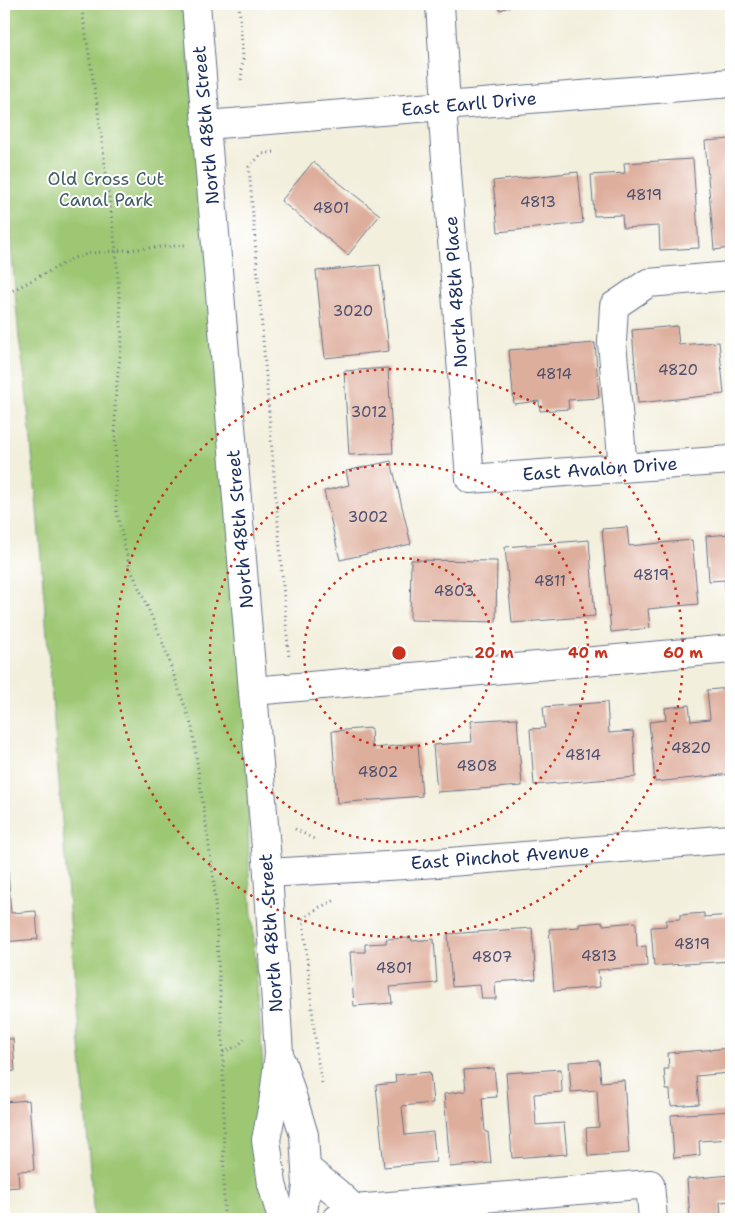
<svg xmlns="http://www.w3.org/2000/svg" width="735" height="1223" viewBox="0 0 735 1223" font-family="'Shantell Sans',sans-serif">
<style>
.green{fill:#9dc773;stroke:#5c7b68}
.building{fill:#deae9c}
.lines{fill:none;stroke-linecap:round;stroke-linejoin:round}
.minor-casing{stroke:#67728a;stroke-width:30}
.path{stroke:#67728a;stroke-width:3;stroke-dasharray:1 4;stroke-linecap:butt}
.minor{stroke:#fff;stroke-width:28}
.ring{fill:none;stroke:#c8321e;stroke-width:2.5;stroke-dasharray:2.5 5}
.labels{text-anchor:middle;stroke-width:4;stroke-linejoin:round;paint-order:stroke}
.number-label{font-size:15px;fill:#4c4f6e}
.street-label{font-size:18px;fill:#1b2f5e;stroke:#fff}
.park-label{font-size:18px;fill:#425d64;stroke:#fff}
.centre{fill:#c8321e;stroke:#fff;stroke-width:2.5}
.ring-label{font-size:15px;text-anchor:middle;font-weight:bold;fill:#c8321e;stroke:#fff;stroke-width:4;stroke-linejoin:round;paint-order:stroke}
</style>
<rect width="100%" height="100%" fill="#fff"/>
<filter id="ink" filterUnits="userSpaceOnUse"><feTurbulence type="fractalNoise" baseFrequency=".02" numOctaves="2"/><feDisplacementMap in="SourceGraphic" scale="10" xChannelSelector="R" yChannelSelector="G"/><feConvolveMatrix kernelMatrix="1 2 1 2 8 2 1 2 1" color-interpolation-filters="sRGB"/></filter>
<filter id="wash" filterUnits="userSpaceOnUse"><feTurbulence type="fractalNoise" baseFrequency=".0096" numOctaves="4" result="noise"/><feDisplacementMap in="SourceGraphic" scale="20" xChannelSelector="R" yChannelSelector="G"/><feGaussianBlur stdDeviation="1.12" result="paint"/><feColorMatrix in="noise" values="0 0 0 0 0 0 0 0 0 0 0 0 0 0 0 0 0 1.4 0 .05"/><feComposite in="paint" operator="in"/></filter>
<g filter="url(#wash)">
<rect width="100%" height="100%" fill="#f3efdd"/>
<path class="green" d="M4,4H184L247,690L249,873L274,1219H94L35,485L25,379L19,339L4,160Z"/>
<g id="blocks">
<g class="building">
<path d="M321,4H369L368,9L321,5Z"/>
<path d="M498,4H518L500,10Z"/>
<path d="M731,139V248L714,250L705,141Z"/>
<path d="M693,159L699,248L660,250L659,226L623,228L622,215L594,216L591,175L625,173L624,163Z"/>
<path d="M313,162L380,215L348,255L281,201Z"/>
<path d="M578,172L583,223L498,232L493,181Z"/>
<path d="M380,265L389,351L325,358L316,271Z"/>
<path d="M677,326L679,345L719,342L724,394L638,403L632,330Z"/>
<path d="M595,343L599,398L568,400L569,409L540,411L539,401L514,404L509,350Z"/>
<path d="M388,368L393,453L349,455L344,371Z"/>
<path d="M391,461L411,544L340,560L324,491L349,485L346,471Z"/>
<path d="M627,527L629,546L692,540L698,604L648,609L650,628L611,632L602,529Z"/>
<path d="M731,534V601H726L725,580L709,581L706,536Z"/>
<path d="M589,540L595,616L512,623L505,547Z"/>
<path d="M411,560L497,561L496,622L410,620Z"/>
<path d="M730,688L731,697V774L655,782L649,722L666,720L665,708L689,705L691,721L710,719L707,690Z"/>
<path d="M607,702L609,733L633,731L636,777L534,785L530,729L545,728L543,707Z"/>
<path d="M517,718L522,786L437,792L433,745L472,742L470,721Z"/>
<path d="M371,728L372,748L418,744L422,796L337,803L332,731Z"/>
<path d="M7,859L11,913L36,911L38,939L4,942V860Z"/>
<path d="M704,913V917L731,915V961L654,966L651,927L666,926V920L680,919V915Z"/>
<path d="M603,922V925L636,922L637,947L646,946L647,966L598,970L600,987L554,991L549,929L579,927V924Z"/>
<path d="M532,928L536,979L495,982L496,999H482L480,985L452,987L448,934Z"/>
<path d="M411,938L412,941L434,939L437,983L390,987L392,1003L354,1006L350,952H365V944L386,943V939Z"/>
<path d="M4,1039H13L15,1071L4,1072Z"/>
<path d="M731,1048V1086H730L729,1073L696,1076L699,1104L671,1106L670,1090H666L664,1069H669L668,1053Z"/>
<path d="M599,1060L601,1082L624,1080L629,1153L588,1156L586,1128L599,1127L597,1090L571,1092L569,1062Z"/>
<path d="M494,1068L497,1097L482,1098L485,1132H488L491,1163L450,1167L444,1094L466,1091L464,1070Z"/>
<path d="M561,1069L562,1092L534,1094L536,1125L564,1123L567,1154L512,1158L506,1073Z"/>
<path d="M430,1072L433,1103L402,1106L405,1135L433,1132L436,1162L384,1167L376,1085L396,1083L395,1075Z"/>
<path d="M29,1100L34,1170L18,1171L19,1187L4,1188V1102Z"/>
<path d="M731,1111V1139L699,1141L700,1155L674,1158L671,1115Z"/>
<path d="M731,1175V1201L720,1202L721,1219H690L687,1179Z"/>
</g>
</g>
</g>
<g filter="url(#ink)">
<use href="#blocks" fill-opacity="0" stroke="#67728a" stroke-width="1"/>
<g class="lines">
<g class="minor-casing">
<g id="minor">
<path d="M196,4L268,873L279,1054L273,1104L266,1140L272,1184L282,1219"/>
<path d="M440,4L446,105"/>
<path d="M442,106L470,479L731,460"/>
<path d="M206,125L731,83"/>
<path d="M623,468L612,342L614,306L648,283L731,276"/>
<path d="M253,691L731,649"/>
<path d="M268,873L438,863L731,839"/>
<path d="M282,1063L304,1135L307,1186L302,1219"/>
<path d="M306,1168L337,1193L354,1209"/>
<path d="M337,1219L354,1209L650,1184L653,1219"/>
</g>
</g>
<g class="path">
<path d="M81,4L98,111L116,251L122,338L115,401L116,509L129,565L161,638L192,727L214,881L223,1052L224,1219"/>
<path d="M239,4L243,57L241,81"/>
<path d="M274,152L262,154L249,167L289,659"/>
<path d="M4,295L74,258L91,253L185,245"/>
<path d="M295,829L314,839"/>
<path d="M223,1052L238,1046L247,1036"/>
<path d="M322,1083L317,1057L303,919L320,907L336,900"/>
</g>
<use href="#minor" class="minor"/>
</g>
</g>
<g class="ring">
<circle cx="399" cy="653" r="95"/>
<circle cx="399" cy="653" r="189"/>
<circle cx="399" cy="653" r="284"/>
</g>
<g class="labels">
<g class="number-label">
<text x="644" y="200">4819</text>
<text x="538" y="207">4813</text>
<text x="331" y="213">4801</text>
<text x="353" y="316">3020</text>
<text x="678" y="375">4820</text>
<text x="554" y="379">4814</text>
<text x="369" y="417">3012</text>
<text x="368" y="522">3002</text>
<text x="651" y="580">4819</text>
<text x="550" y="586">4811</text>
<text x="454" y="596">4803</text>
<text x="691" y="753">4820</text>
<text x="583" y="760">4814</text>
<text x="477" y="771">4808</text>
<text x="378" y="777">4802</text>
<text x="692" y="949">4819</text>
<text x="599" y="961">4813</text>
<text x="492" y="962">4807</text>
<text x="394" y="973">4801</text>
</g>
<g class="street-label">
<text transform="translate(469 104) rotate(-5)" y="6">East Earll Drive</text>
<text transform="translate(206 125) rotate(-95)" y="6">North 48th Street</text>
<text transform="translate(456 292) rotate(-94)" y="6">North 48th Place</text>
<text transform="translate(600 469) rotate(-4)" y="6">East Avalon Drive</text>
<text transform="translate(240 529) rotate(-95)" y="6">North 48th Street</text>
<text transform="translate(500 857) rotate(-4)" y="6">East Pinchot Avenue</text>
<text transform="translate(271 933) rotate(-94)" y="6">North 48th Street</text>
</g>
<g class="park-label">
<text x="106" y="185">Old Cross Cut<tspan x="106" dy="21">Canal Park</tspan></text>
</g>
</g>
<circle cx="399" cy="653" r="8" class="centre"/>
<g class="ring-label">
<text x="494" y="658">20 m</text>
<text x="588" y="658">40 m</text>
<text x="683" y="658">60 m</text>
</g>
<rect width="735" height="1223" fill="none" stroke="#fff" stroke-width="20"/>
</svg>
